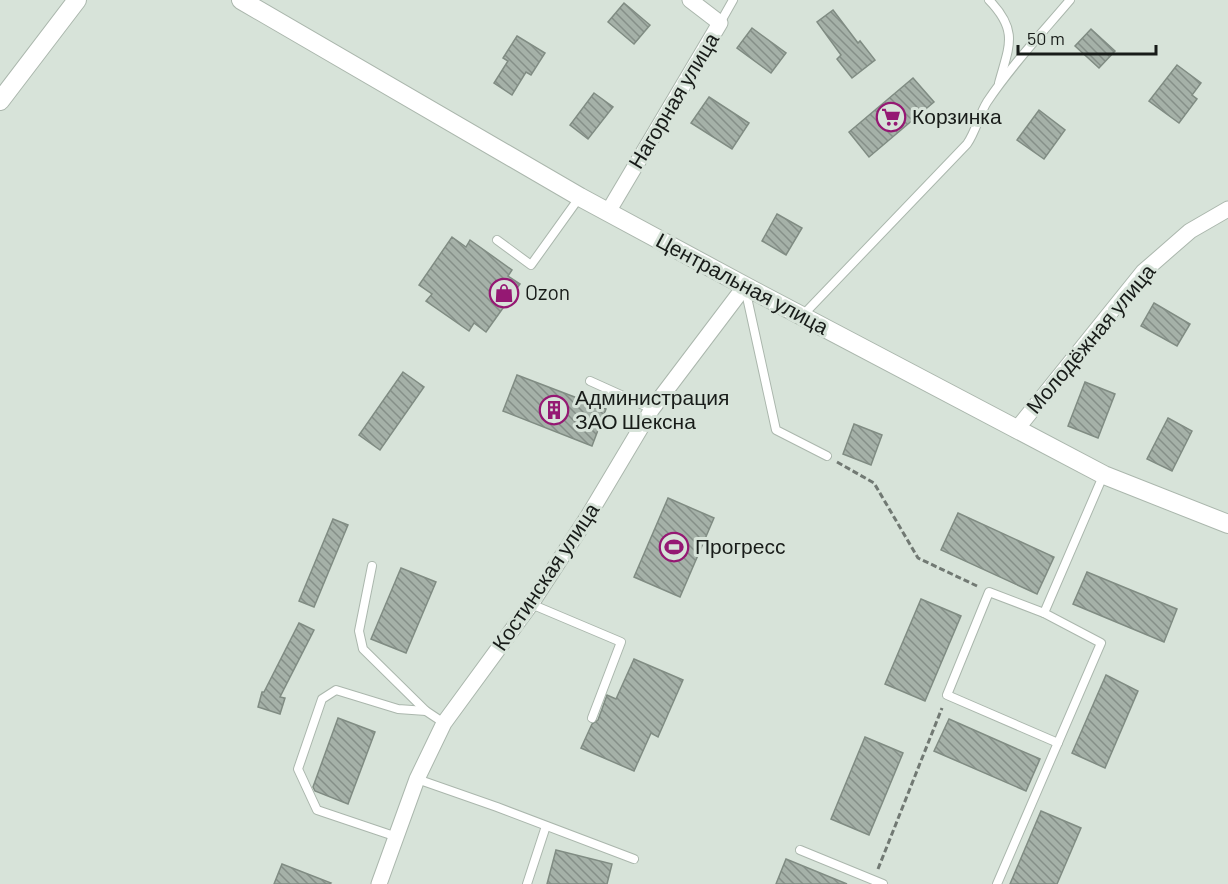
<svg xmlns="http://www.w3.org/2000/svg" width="1228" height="884" viewBox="0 0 1228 884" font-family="Barlow,sans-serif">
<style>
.building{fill:url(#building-back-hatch);stroke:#808c83;stroke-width:1.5}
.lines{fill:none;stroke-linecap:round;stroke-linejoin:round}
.service-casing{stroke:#abb7ad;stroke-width:10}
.minor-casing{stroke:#abb7ad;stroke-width:17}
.tertiary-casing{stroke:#abb7ad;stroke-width:20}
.path{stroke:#717973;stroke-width:3;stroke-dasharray:6 3;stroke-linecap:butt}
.service{stroke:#fff;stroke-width:8}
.minor{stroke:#fff;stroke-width:15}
.tertiary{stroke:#fff;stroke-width:18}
.labels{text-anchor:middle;stroke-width:6;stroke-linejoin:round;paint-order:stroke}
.street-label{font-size:21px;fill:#181c19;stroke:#d7e3d9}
.poi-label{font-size:21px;fill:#181c19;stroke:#d7e3d9;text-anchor:start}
</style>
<defs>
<pattern id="building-back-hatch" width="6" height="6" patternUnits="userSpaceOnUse" patternTransform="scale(1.5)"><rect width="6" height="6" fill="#a5b1a8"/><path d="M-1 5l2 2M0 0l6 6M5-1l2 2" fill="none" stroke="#858f88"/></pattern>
</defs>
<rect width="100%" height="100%" fill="#d7e3d9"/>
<g class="building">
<path d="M624,3L650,25L634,44L608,22Z"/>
<path d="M833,10L858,43L860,41L875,60L852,78L837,59L841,55L817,22Z"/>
<path d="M752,28L786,53L771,73L737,48Z"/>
<path d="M1091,29L1115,51L1099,68L1075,46Z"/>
<path d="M517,36L545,53L531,75L526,72L512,95L494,83L508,61L503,58Z"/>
<path d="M1177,65L1201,83L1192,95L1197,99L1179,123L1149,101Z"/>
<path d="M913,78L934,102L869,157L849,132Z"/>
<path d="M594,93L613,107L588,139L570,125Z"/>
<path d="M709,97L749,123L732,149L691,123Z"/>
<path d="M1039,110L1065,130L1044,159L1017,140Z"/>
<path d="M777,214L802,228L786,255L762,241Z"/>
<path d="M452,237L466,247L470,240L512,270L508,276L520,284L486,332L474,323L469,331L426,301L432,294L419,285Z"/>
<path d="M1154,303L1190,324L1177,346L1141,326Z"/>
<path d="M403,372L424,387L380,450L359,435Z"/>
<path d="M517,375L606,409L592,446L503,411Z"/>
<path d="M1085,382L1115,394L1098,438L1068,426Z"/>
<path d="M1168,418L1192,431L1172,471L1147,459Z"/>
<path d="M854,424L882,435L871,465L843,454Z"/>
<path d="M668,498L714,518L680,597L634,577Z"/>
<path d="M958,513L1054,557L1037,594L941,550Z"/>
<path d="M333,519L348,525L314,607L299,601Z"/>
<path d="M401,568L436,582L406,653L371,639Z"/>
<path d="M1087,572L1177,609L1164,642L1073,604Z"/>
<path d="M921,599L961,616L925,701L885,684Z"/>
<path d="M299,623L314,630L280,697L285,698L280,714L258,707L262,692H264Z"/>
<path d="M634,659L683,680L658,737L651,733L634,771L581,748L592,724L598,720L607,695L616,699Z"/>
<path d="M1106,675L1138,691L1105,768L1072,753Z"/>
<path d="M338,718L375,732L348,804L315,791L313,787Z"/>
<path d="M949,719L1040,759L1026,791L934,751Z"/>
<path d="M865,737L903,753L869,835L831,819Z"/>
<path d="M1041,811L1081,828L1057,884H1010Z"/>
<path d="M556,850L612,864L607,884H547Z"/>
<path d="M786,859L847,884H776Z"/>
<path d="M282,864L331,883L330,884H274Z"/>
</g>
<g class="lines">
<g class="service-casing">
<g id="service">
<path d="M989,0C1019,31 1009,46 999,83"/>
<path d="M720,23L733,0"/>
<path d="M497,240L531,265L579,198"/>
<path d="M745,288L776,430L827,456"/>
<path d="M803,315L967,144C976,131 979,115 987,102C1011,66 1042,33 1070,0"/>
<path d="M590,381L652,409"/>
<path d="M372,566L359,631L363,649L426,711"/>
<path d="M531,604L621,642L592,718"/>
<path d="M1044,613L989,592L947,695L1058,743"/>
<path d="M417,779L497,807L634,859"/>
<path d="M397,837L317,810L298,769L322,699L336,690L398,709L426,711L444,723"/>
<path d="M800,850L883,884"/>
<path d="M527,884L546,826"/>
<path d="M997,884L1101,643L1044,613L1103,476"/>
</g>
</g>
<g class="minor-casing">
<g id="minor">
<path d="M608,212L720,23L690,0"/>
<path d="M1016,430L1143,272L1190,231L1228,209"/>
<path d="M379,884L417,779L444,723L531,604L587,518L652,409L745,286"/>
</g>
</g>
<g class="tertiary-casing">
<g id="tertiary">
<path d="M241,0L580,197L745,286L1104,475L1228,524"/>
<path d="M0,101L77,0"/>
</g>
</g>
<g class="path">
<path d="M837,462L874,483L918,558L977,586"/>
<path d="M878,869L942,708"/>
</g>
<use href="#service" class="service"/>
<use href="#minor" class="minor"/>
<use href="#tertiary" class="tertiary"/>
</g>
<defs>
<g id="supermarket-ring" transform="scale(1.5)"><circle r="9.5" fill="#d7e3d9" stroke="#951873" stroke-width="1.5"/><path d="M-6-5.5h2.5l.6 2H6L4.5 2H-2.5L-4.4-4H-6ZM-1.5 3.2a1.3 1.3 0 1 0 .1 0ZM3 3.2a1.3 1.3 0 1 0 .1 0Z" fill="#951873"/></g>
<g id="shop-ring" transform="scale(1.5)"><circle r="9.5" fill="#d7e3d9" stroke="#951873" stroke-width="1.5"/><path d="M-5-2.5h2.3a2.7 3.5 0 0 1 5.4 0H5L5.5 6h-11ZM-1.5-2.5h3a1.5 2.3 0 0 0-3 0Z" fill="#951873"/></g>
<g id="building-ring" transform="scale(1.5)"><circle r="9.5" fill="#d7e3d9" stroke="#951873" stroke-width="1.5"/><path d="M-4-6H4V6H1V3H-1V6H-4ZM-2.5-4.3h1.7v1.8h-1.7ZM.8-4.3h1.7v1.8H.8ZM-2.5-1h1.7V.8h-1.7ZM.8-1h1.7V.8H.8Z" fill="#951873"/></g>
<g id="stadium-ring" transform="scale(1.5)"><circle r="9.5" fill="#d7e3d9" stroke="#951873" stroke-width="1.5"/><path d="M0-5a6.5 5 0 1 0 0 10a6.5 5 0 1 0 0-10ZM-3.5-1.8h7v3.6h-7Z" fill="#951873"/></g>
</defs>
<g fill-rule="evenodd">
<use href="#supermarket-ring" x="891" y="117"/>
<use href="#shop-ring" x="504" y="293"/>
<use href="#building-ring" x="554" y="410"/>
<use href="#stadium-ring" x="674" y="547"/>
</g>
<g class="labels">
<g class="street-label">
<text transform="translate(674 101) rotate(-59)" y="7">Нагорная улица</text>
<text transform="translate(742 284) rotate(28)" y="7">Центральная улица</text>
<text transform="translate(1091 339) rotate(-50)" y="7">Молодёжная улица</text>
<text transform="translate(546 577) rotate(-56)" y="7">Костинская улица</text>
</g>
<g class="poi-label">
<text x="912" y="124">Корзинка</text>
<text x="525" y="300">Ozon</text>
<text x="575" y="405">Администрация<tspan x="575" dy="24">ЗАО Шексна</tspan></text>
<text x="695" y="554">Прогресс</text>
</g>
</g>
<path d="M1018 45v9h138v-9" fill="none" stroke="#181c19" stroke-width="3"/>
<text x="1027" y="45" font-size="18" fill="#181c19" stroke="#d7e3d9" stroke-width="4.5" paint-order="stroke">50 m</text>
</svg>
